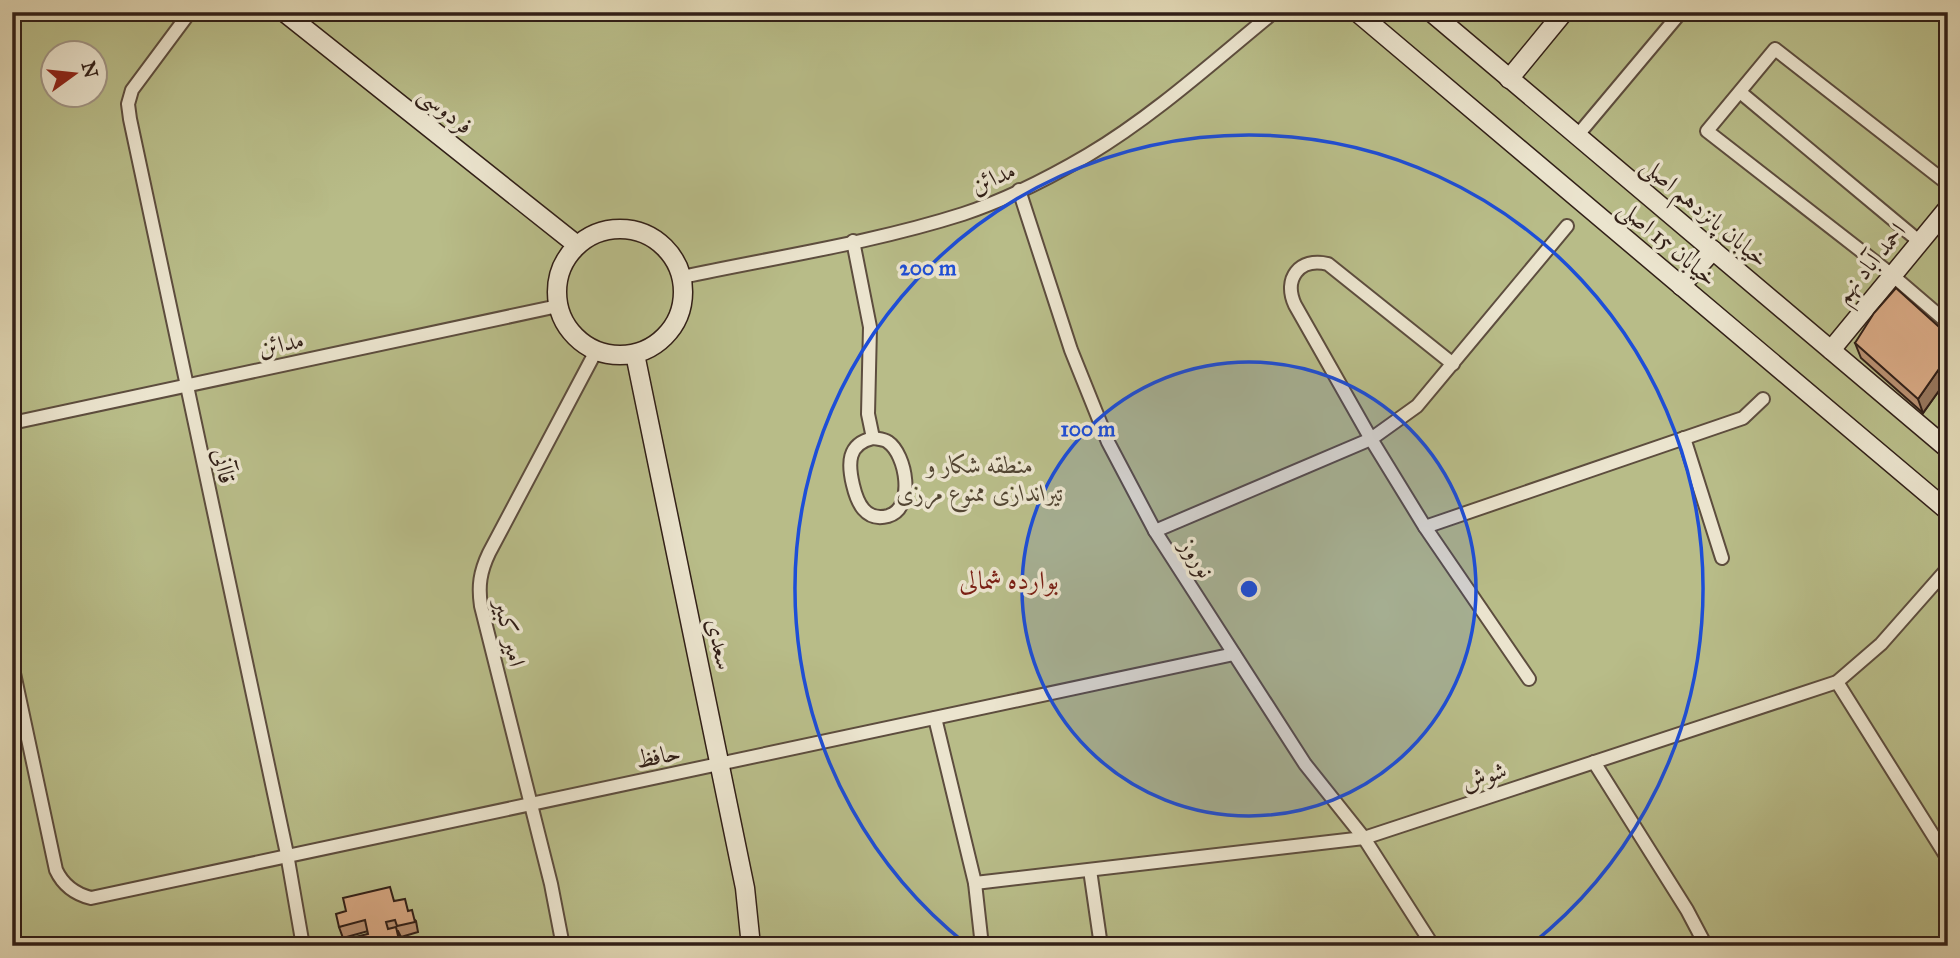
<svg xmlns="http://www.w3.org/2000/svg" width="1960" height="958" viewBox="0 0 1960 958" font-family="'IM FELL Great Primer',Amiri,serif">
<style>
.green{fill:#b8bc88;stroke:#746e50;stroke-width:2;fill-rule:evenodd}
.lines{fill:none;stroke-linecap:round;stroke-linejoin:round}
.street-casing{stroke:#5d4d3e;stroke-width:16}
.secondary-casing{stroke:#311f17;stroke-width:21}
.street{stroke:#ebe4ce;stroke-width:12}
.secondary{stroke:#ebe4ce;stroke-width:18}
.wall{fill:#b99071;stroke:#311f17;stroke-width:2}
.shaded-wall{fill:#96765c;stroke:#311f17;stroke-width:2}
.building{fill:#d7a883;stroke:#311f17;stroke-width:2}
.ring{fill:none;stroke:#1d4ed8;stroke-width:3.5}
.labels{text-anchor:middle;stroke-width:7;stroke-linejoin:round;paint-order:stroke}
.street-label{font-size:24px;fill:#311f17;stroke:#ebe4ce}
.park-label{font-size:24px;font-style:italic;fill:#534633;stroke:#ebe4ce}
.neighbourhood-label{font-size:26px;fill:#7a1f14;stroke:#ebe4ce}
.centre{fill:#1d4ed8;stroke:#ebe4ce;stroke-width:3.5}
.ring-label{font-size:21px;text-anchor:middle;font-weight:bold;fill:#1d4ed8;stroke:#ebe4ce;stroke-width:7;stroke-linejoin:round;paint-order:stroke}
</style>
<rect width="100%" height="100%" fill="#e0d6b3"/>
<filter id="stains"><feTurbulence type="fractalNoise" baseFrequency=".00286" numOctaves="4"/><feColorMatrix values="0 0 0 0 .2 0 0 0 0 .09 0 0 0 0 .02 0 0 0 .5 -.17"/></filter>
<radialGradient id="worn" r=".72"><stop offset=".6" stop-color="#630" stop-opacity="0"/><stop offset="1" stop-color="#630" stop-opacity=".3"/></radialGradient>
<path class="green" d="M12,12H1948V946H12ZM52,52H94V94H52Z"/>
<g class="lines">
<g class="street-casing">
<g id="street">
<path d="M190,12L132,90L128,104L130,119L287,854L303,946"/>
<path d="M1740,92L1920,242"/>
<path d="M1577,136L1681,12"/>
<path d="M1948,184L1775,49L1707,131L1892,275L1948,323"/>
<path d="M1019,190L1071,350L1108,442L1155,531L1305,764L1364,838L1433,946"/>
<path d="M1935,223L1948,235"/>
<path d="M853,241L870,327L868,414L873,438"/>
<path d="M682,277C776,257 872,243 963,214C1005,200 1049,178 1088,155C1155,115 1214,61 1274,12"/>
<path d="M1453,364L1328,264C1299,257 1283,279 1295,305L1371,439L1425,527L1529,679"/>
<path d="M12,423L558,306"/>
<path d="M873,438C878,439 884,439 888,442C906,454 916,508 888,516C865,522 857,502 853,485C848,464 847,444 873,438Z"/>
<path d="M1684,438L1722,558"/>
<path d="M1425,527L1743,418L1763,399"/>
<path d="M1155,531L1371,439L1417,406L1567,226"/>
<path d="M12,664L56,870C63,885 75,894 91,898L1234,654"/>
<path d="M1837,682L1948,859"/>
<path d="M935,718L975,883L982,946"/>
<path d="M1594,762L1687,910L1706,946"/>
<path d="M1090,870L1101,946"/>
<path d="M975,883L1364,838L1837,682L1881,644L1948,568"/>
<path d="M563,946L551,884L481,606C478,586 480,572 489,553L596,351"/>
</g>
</g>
<g class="secondary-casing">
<g id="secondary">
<path d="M284,12L577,245"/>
<path d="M1357,12L1948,511"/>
<path d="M1431,12L1948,449"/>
<path d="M1509,79L1564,12"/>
<circle cx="620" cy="292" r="63"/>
<path d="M1681,286L1713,250"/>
<path d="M1831,350L1948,208"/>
<path d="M635,354L745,888L751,946"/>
</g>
</g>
<use href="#street" class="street"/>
<use href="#secondary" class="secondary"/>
</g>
<g class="wall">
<path d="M1948,335V378L1923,413L1861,358L1855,343Z"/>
<path d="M395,901L416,921L418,932L401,937L398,931H397L402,946H343L368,934V931L343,938L339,927Z"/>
</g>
<path class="shaded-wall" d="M1948,356V378L1923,413L1918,399Z"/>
<g class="building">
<path d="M1896,288L1948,335V356L1918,399L1855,343L1874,313Z"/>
<path d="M390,887L394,901L405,899L408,911L412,910L415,922L397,926L395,920L386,922L388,929L396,927L399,940L374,946H343L342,940L368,934L365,920L339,927L336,914L346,911L343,898Z"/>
</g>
<circle cx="1249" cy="589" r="227" fill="#1d4ed8" fill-opacity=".12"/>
<g class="ring">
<circle cx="1249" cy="589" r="227"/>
<path d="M966 944A454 454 0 1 1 1532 944"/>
</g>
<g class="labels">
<g class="street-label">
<text transform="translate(446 110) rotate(39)" y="8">فردوسی</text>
<text transform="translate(993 178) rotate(-24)" y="8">مدائن</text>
<text transform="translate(1705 212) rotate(40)" y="8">خیابان پانزدهم اصلی</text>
<text transform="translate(1668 243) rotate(40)" y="8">خیابان 15 اصلی</text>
<text transform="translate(1870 263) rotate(-50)" y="8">احمد آباد نهم</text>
<text transform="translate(281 344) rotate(-12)" y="8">مدائن</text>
<text transform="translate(224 466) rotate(78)" y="8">قاآنی</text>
<text transform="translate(1197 558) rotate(57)" y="8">نوروز</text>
<text transform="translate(510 633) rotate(77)" y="8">امیر کبیر</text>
<text transform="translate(720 644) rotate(78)" y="8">سعدی</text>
<text transform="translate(658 756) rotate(-11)" y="8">حافظ</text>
<text transform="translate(1484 776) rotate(-18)" y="8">شوش</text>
</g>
<g class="park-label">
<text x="980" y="473">منطقه شکار و<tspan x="980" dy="28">تیراندازی ممنوع مرزی</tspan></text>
</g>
<g class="neighbourhood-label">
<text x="1009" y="589">بوارده شمالی</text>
</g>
</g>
<circle cx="1249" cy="589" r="10" class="centre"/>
<g class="ring-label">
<text x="928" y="275">200 m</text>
<text x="1088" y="436">100 m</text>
</g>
<rect width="1960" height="958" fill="none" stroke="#e0d6b3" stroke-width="42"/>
<rect x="14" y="14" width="1932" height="930" fill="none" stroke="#311f17" stroke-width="3.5"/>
<rect x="21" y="21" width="1918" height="916" fill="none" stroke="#311f17" stroke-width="2"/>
<g transform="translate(74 74) rotate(75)"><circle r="33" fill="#ebe4ce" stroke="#a19585" stroke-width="2"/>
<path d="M0-5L12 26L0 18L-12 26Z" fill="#8f2418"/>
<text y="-10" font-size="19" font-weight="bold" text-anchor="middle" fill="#311f17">N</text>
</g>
<rect width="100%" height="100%" filter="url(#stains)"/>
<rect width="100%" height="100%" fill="url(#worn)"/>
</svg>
